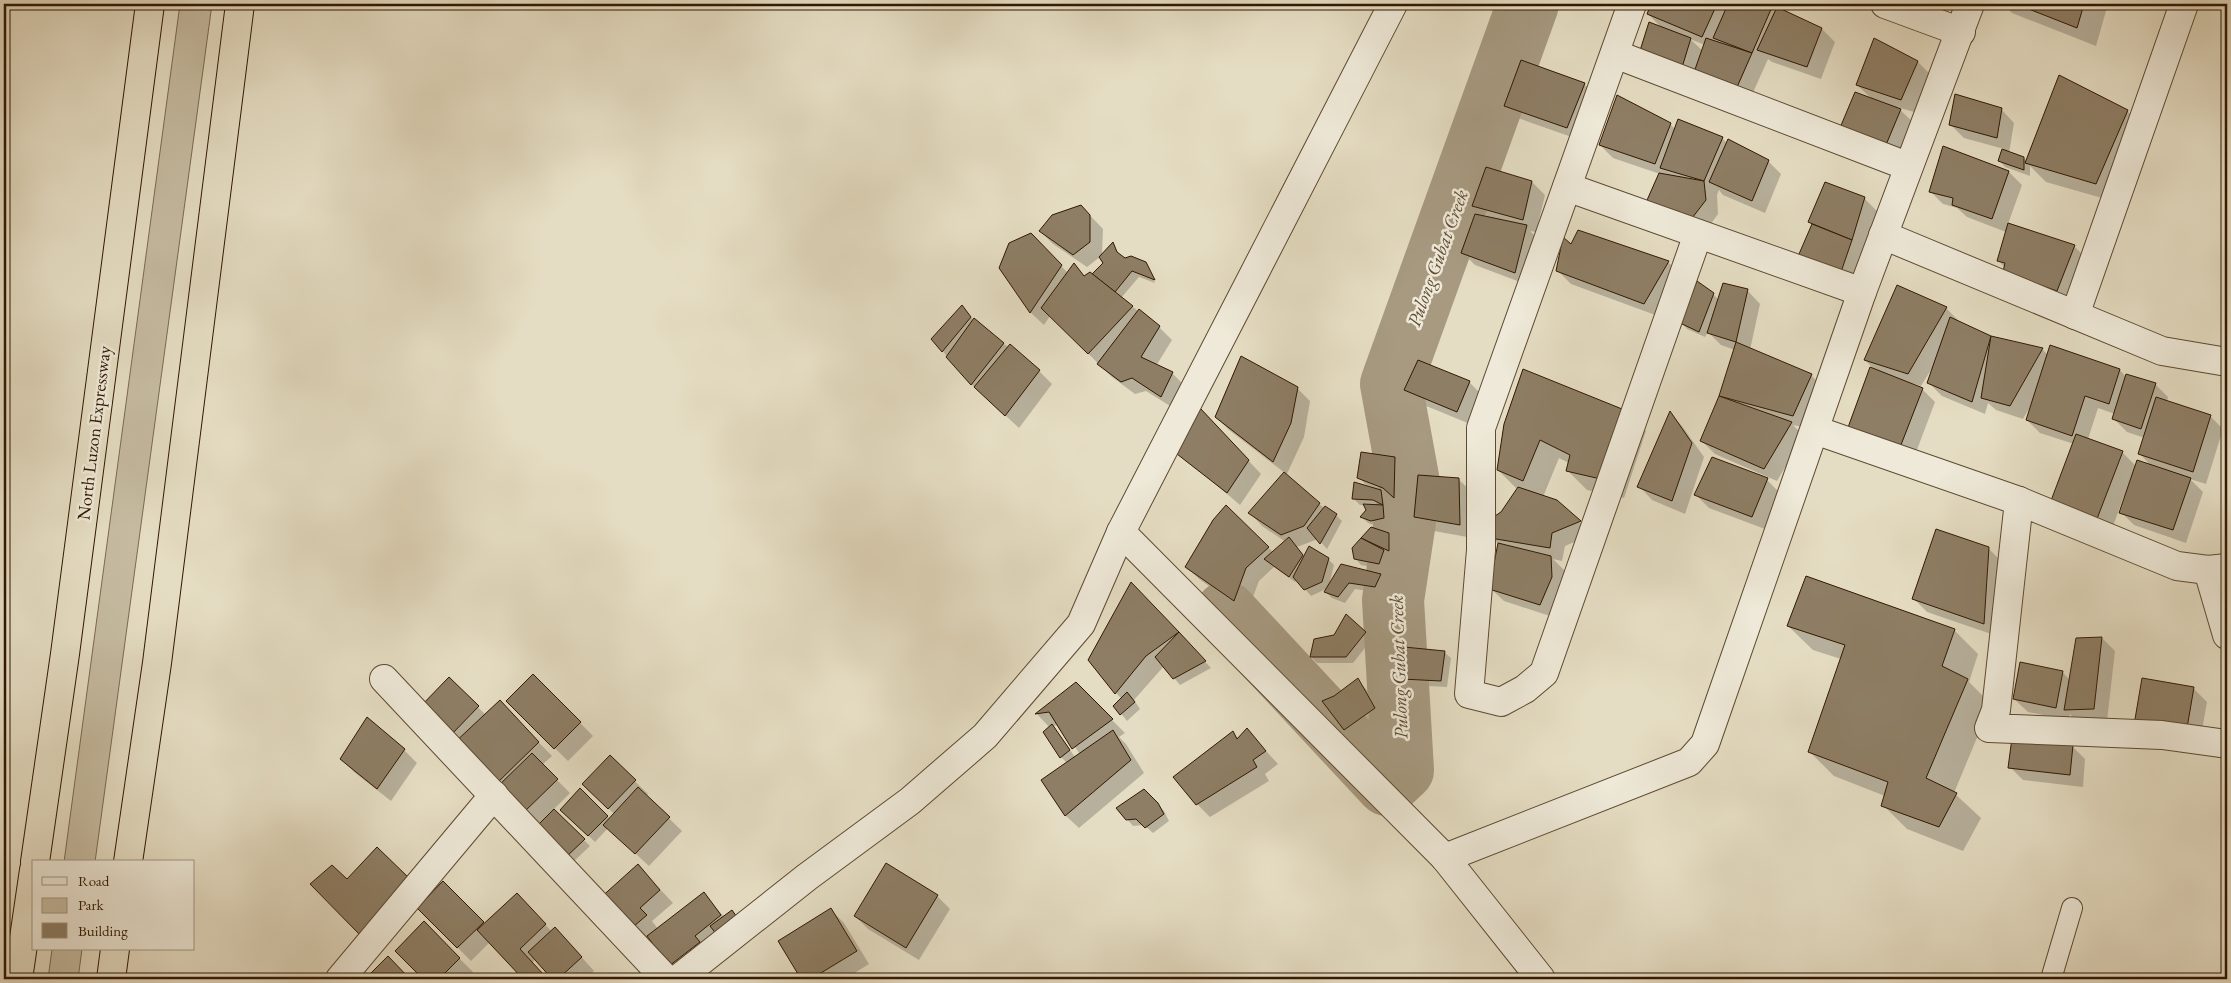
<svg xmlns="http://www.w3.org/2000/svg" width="2231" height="983" viewBox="0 0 2231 983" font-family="'EB Garamond',serif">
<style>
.green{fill:#c6bca2;stroke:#7b6a51}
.shadow{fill:#0003;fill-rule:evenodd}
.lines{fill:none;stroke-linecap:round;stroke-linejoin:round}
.river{stroke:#a79a81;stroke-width:62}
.building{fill:#8e7e65;stroke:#301800}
.service-casing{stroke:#5d4931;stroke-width:22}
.minor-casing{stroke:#5d4931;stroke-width:30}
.motorway-casing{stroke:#301800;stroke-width:30}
.service{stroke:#eee9d8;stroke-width:20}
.minor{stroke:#eee9d8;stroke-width:28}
.motorway{stroke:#e5ddc3;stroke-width:28}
.labels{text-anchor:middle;stroke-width:5;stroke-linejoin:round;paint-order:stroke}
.street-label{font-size:18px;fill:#301800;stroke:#eee9d8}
.water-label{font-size:19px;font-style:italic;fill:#604c34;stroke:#eee9d8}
</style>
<rect width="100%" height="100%" fill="#e5ddc3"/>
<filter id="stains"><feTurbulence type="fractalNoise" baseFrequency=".004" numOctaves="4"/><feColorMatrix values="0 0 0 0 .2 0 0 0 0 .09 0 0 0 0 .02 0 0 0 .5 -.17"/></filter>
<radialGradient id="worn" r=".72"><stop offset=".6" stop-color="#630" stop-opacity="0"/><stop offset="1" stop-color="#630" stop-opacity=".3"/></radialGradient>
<g class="green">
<path d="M180,4H212L95,862H64Z"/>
<path d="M52,949H82L78,979H48Z"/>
</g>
<g class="shadow">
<path d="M1652,4H1763L1776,12L1778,8L1822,29L1835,42L1821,79L1772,62L1768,59L1747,106L1693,86L1663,29L1648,14ZM1690,39L1705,45L1703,51Z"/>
<path d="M2003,4H2108L2096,46L2012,13Z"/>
<path d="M1874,40L1918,62L1931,75L1914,112L1897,107L1914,123L1897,164L1851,147L1872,99L1857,85Z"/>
<path d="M4,76L8,81L4,84Z"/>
<path d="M1584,84L1597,97L1580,140L1518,118L1505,105Z"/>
<path d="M2001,109L2014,123L2009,153L2023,158L2027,161L2127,111L2146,130L2116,202L2046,182L2030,166V176L2005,167L1999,160L2004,149L1964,138L1951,125Z"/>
<path d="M1670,124L1675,129L1722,138L1727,143L1768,161L1781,174L1765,213L1723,195L1719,190L1717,195L1718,214L1703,235L1660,174L1613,158L1600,145Z"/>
<path d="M1943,148L2009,172L2022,185L2008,224L2074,246L2087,259L2070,303L2005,268L1998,260L2006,232L1967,217L1957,208L1943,204L1930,191Z"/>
<path d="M1532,182L1545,195L1536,232L1530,231L1539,240L1528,285L1475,265L1462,252L1485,218L1473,206Z"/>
<path d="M1864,198L1877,211L1853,287L1811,274L1813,226L1809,222Z"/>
<path d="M1081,206L1103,229L1102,255L1113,244L1121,257L1146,266L1155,283L1139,277L1121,298L1159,327L1172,340L1156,366L1172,373L1185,386L1175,409L1146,391L1135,394L1112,377L1050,316L1044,325L1031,313L1000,268L1030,235L1068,273L1074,265L1085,277L1092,275L1105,263L1100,257L1087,267L1053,244L1040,231Z"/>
<path d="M1668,262L1681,275L1658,316L1571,284L1558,271Z"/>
<path d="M1897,287L1946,308L1959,321L1991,337L2043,350L2048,355L2120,370L2126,377L2155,384L2168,397L2167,402L2210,416L2223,429L2206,484L2190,479L2203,492L2186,543L2134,525L2121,512L2126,496H2124L2109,537L2064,519L2074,444L2040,433L2027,420L2030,407L2023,419L1996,410L1988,403L1985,414L1942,396L1929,383L1934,365L1921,386L1911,383L1910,385L1922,389L1935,402L1912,463L1861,445L1877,372L1865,360ZM2098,408L2115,414L2114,419L2127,432L2145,438L2140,454L2152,467L2136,466L2122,452L2088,439Z"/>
<path d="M1747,290L1760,304L1750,350L1811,375L1824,388L1806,428L1793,425L1804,436L1777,481L1715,454L1702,441L1720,396L1735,350L1721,345L1708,332L1705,337L1687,329L1681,322L1713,294L1719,300Z"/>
<path d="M968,313L974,321L1039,371L1052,384L1019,428L971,384L932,339Z"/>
<path d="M1469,382L1482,395L1470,424L1419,403L1406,390Z"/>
<path d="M1297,388L1310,401L1304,437L1286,476L1324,508L1336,515L1342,521L1327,549L1318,539L1297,547L1305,557L1328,559L1334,565L1329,585L1380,575L1387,581L1381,593L1355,589L1345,603L1332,598L1326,592L1328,588L1311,596L1297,580L1295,582L1274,567L1259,581L1247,613L1199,579L1186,566L1226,507L1274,553L1286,542L1262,526L1250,513L1285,473L1229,430L1216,417Z"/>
<path d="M1627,412L1646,431L1624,498L1587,490L1568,471L1569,463L1559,458L1543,497L1556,501L1593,534L1565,546L1562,561L1553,559L1564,570L1565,591L1553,617L1504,601L1490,588L1499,545L1491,537L1502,513L1518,490L1498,470L1505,424Z"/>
<path d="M1670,413L1682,426L1704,457L1685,514L1652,500L1639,486Z"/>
<path d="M1213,423L1261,474L1240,505L1179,453Z"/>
<path d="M1394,458L1401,465L1400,502L1391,494L1379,489L1387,497L1390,524L1378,527L1368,523L1362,517L1367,510L1365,505H1360L1353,498L1372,487L1365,484L1359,477Z"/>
<path d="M1458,479L1472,492L1473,538L1428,530L1415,517Z"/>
<path d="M1767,480L1780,493L1765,529L1709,508L1696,495Z"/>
<path d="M1372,529L1388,534L1394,540L1395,556L1383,551L1390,558L1386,570L1361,565L1355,558L1353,548Z"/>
<path d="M1988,548L2001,561L1997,636L1927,612L1914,599Z"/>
<path d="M1144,597L1211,668L1180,685L1164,666L1134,700L1140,709L1127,721L1115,706L1122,699L1116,693Z"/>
<path d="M1346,616L1372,639L1353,663H1317L1311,657L1335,636Z"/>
<path d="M1788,626L1954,630L1978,654L1969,682L1991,704L1954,793L1981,818L1963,851L1907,829L1883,805L1885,796L1834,776L1810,752L1841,659L1813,650Z"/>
<path d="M2102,638L2115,651L2107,721L2078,723L2070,714L2068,720L2028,712L2014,699L2062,672L2070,680Z"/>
<path d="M1444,652L1451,658L1447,687L1410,685L1404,678Z"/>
<path d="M533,675L593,736L568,761L507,701Z"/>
<path d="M449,679L486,715H512L552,756L542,765L570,793L553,810L590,846L571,864L434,721Z"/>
<path d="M2143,679L2194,689L2207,702L2199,747Z"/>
<path d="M1357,680L1370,693L1388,722L1358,743L1345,730L1324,701L1334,697Z"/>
<path d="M1076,684L1125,733L1119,737L1126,744L1144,773L1079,828L1066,816L1043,780L1067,763L1061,757L1050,728L1037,714ZM1059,725L1080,754L1075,757L1053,726Z"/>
<path d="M1247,730L1278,764L1265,774L1269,781L1210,817L1197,804L1233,733L1239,739Z"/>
<path d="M2072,746L2085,759L2083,787L2023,780L2010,767Z"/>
<path d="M404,750L417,763L391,801L354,772L341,759Z"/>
<path d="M610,757L648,794L646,796L682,831L649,866L608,828L595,842L562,810L580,790L610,819L614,814L584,784Z"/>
<path d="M1144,791L1164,811L1169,821L1153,833L1144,825L1133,826L1127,819Z"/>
<path d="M638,866L673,903L652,921L658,929L704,894L724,917L732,911L738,917L683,978L670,965L649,937L640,945L627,932Z"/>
<path d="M443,883L485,924L530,908L552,932L568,942L594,971L585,979H553L536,959L532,963L547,979H524L490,942L471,961L418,908Z"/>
<path d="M937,896L950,909L919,960L868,929L855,916Z"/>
<path d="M831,910L844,923L869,964L845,979H802L779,942Z"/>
<path d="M424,923L473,972L465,979H424L396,951Z"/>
</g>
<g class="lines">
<path class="river" d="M1226,612L1387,785L1403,770L1393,600L1410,488L1391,384L1528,4"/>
</g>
<g class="building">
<path d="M1651,4H1717L1702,37L1647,14Z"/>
<path d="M1728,4H1766L1772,7L1752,53L1713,38Z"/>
<path d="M2016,4H2084L2077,28Z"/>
<path d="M1777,7L1822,28L1807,67L1757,50Z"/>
<path d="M1649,22L1691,38L1680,74L1638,57Z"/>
<path d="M1706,38L1752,53L1734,94L1692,78Z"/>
<path d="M1874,38L1918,61L1901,100L1856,85Z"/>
<path d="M1521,60L1585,83L1567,128L1504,106Z"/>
<path d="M2059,75L2128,110L2096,184L2025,163Z"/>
<path d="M1855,92L1901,109L1883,152L1837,135Z"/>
<path d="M1955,94L2002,108L1997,138L1949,125Z"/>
<path d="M1617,95L1671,123L1655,164L1599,145Z"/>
<path d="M1678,119L1723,137L1704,181L1660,168Z"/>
<path d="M1728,139L1769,160L1752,201L1709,182Z"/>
<path d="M1943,146L2009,171L1992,219L1952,205L1953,198L1929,192Z"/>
<path d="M2002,149L2024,157V170L1998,161Z"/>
<path d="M1486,167L1532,181L1523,220L1472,206Z"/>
<path d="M1659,173L1704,181L1706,200L1689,222L1644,207Z"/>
<path d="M1825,182L1865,197L1852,240L1808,222Z"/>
<path d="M1081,205L1090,215V242L1073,255L1039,231L1052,215Z"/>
<path d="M1475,214L1527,225L1515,273L1461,253Z"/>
<path d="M2008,223L2075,245L2057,291L2003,272L2005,263L1997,261Z"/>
<path d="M1812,224L1852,240L1840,275L1796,261Z"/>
<path d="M1578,230L1669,261L1644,304L1556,271L1563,237L1571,244Z"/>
<path d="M1031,233L1062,265L1030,313L999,268L1009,243Z"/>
<path d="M1113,242L1117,252L1125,258L1131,256L1146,262L1155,280L1132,271L1115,292L1092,274L1103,263L1099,257Z"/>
<path d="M1074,263L1084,276L1090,272L1133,306L1088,354L1041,308Z"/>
<path d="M1697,281L1714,293L1699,332L1680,323Z"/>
<path d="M1723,283L1748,289L1736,342L1707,333Z"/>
<path d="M1897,285L1947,307L1908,374L1864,360Z"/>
<path d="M962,305L971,317L942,352L931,339Z"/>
<path d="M1139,309L1160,326L1141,357L1173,372L1161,397L1132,378L1121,382L1097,364Z"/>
<path d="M1950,317L1991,336L1972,402L1927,383Z"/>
<path d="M974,318L1004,343L971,385L946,357Z"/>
<path d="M1991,336L2043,348L2010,406L1981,398Z"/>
<path d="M1736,342L1812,374L1793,416L1719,396Z"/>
<path d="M1010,344L1040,370L1005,416L974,387Z"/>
<path d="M2050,345L2120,369L2109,404L2085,396L2072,436L2026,420Z"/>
<path d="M1241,356L1298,387L1291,423L1273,462L1215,417Z"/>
<path d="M1418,360L1470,381L1457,412L1404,390Z"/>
<path d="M1870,367L1923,388L1899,450L1846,433Z"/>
<path d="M1523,369L1627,411L1605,480L1566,471L1570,455L1540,440L1523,481L1497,470L1504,424Z"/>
<path d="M2126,374L2156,383L2141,429L2112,419Z"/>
<path d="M1719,396L1792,422L1764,469L1700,441Z"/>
<path d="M2156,397L2211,415L2193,472L2138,454Z"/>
<path d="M1200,408L1249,460L1227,493L1177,454Z"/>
<path d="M1670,411L1692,443L1672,501L1637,487Z"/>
<path d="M2076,434L2123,451L2095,524L2049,506Z"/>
<path d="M1361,452L1395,457L1394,498L1383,488L1357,478Z"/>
<path d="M1712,457L1768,478L1752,517L1694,495Z"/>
<path d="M2137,460L2191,478L2173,530L2119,513Z"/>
<path d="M1284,472L1320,503L1304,526L1281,535L1248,513Z"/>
<path d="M1418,475L1459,478L1460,525L1414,517Z"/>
<path d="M1354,482L1381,490L1383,505L1373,500L1352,499Z"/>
<path d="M1518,487L1557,500L1581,521L1552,533L1550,548L1490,538L1489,520L1501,512Z"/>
<path d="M1363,504L1383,505L1384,518L1371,521L1360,517L1366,510Z"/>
<path d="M1226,505L1269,547L1246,568L1234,601L1185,567L1213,520Z"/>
<path d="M1325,506L1337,514L1320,544L1307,528Z"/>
<path d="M1371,527L1389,533V551L1361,538Z"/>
<path d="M1936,529L1989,547L1984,624L1912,599Z"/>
<path d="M1289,537L1303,555L1289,577L1264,559Z"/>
<path d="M1361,538L1384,550L1379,564L1354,559L1352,548Z"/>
<path d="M1498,543L1551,556L1552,577L1540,605L1489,589Z"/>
<path d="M1309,546L1329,558L1322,582L1304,590L1293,577Z"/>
<path d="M1341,564L1381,574L1375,587L1349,583L1338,597L1324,592Z"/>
<path d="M1806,576L1955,629L1942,666L1968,679L1926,778L1957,793L1939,827L1881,806L1888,782L1808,752L1845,645L1787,626Z"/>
<path d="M1131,582L1179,632L1146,656L1115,694L1088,660Z"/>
<path d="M1346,614L1366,632L1346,657H1310L1314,639L1334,635Z"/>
<path d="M1179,632L1206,661L1173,679L1155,657Z"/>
<path d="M2102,637L2094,709L2064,710L2076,638Z"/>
<path d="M1404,647L1445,651L1441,681L1402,679Z"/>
<path d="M2020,662L2063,671L2056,708L2013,699Z"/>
<path d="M533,674L581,722L554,749L506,701Z"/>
<path d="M449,677L479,706L450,736L419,708Z"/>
<path d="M1358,678L1375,708L1344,730L1322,701L1334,696Z"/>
<path d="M2142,678L2194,687L2186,734L2134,725Z"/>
<path d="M1076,682L1113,719L1072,749L1049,712L1035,714Z"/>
<path d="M1127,692L1135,702L1120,715L1113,706Z"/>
<path d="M500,700L539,742L492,788L452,745Z"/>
<path d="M367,717L405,749L377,789L340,759Z"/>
<path d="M1052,724L1070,750L1060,758L1043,732Z"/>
<path d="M1247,728L1266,751L1253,760L1257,767L1196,805L1173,777L1233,731L1237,739Z"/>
<path d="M1113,730L1131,760L1065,816L1041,780Z"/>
<path d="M2012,738L2073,745L2070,775L2008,768Z"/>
<path d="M532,753L558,779L521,815L495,789Z"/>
<path d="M610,755L636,780L608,809L582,784Z"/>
<path d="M638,787L670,817L635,854L603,825Z"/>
<path d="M580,788L608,816L588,836L560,810Z"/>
<path d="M1144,789L1158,803L1164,814L1145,828L1136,819L1126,820L1116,808Z"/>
<path d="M554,809L585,839L564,859L534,829Z"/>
<path d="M377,847L411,880L360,935L310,884L332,865L347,879Z"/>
<path d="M886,863L938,895L906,948L854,916Z"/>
<path d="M638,864L660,890L640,908L647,915L626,933L598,900Z"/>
<path d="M443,881L484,922L457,948L417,908Z"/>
<path d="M704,892L721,915L695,936L700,942L669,966L647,936Z"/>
<path d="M517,893L546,924L520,949L544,975L539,979H523L477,930Z"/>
<path d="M831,908L857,951L811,979H801L778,941Z"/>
<path d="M732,910L741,923L720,939L710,926Z"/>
<path d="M424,921L460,958L439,979H423L395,951Z"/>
<path d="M555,927L582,957L558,979H552L528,952Z"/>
<path d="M388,956L410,979H365Z"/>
<path d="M577,973L581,979H568Z"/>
</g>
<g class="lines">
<g class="service-casing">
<path id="service" d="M2051,979L2072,908"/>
</g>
<g class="minor-casing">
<g id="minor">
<path d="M1632,4L1481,428V550L1469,694L1501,702L1525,689L1544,673L1698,234"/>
<path d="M1885,4L1961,32"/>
<path d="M1615,54L1907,166"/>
<path d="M1567,187L1862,292"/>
<path d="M1883,235L2162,351L2227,362"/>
<path d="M2075,315L2184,4"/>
<path d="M1815,430L2019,501L2177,566L2208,570L2227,568"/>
<path d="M2019,501L1996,710L1989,728L2162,735L2227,744"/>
<path d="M1121,532L1445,858L1541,979"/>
<path d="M2208,570L2227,635"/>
<path d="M384,679L666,979"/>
<path d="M1445,858L1689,762L1705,744L1862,292L1970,4"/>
<path d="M340,979L494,795"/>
<path d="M678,979L807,877L910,801L985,736L1081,624L1121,532L1393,4"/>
</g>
</g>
<g class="motorway-casing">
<g id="motorway">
<path d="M35,862L65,654L150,4"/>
<path d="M128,862L157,663L240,4"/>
<path d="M18,979L34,870"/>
<path d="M111,979L115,949"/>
</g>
</g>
<use href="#service" class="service"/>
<use href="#minor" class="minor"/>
<use href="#motorway" class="motorway"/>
</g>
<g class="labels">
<g class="street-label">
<text transform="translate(94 433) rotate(-83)" y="6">North Luzon Expressway</text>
</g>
<g class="water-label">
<text transform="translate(1437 258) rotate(-70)" y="7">Pulong Gubat Creek</text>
<text transform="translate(1398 667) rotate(-92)" y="7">Pulong Gubat Creek</text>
</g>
</g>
<rect width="2231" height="983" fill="none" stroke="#e5ddc3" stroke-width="20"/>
<rect x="5" y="5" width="2221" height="973" fill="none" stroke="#301800" stroke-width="2.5"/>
<rect x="10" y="10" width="2211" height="963" fill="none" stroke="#301800"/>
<rect x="32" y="860" width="162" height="90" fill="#eee9d8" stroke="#a29582"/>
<rect x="42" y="877" width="25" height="8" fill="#eee9d8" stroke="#a29582"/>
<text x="78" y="886" font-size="15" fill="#301800">Road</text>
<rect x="42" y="898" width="25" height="15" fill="#c6bca2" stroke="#a29582"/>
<text x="78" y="910" font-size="15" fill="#301800">Park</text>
<rect x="42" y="923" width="25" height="15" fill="#8e7e65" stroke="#a29582"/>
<text x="78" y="936" font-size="15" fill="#301800">Building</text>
<rect width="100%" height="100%" filter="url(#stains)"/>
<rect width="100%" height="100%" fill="url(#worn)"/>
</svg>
